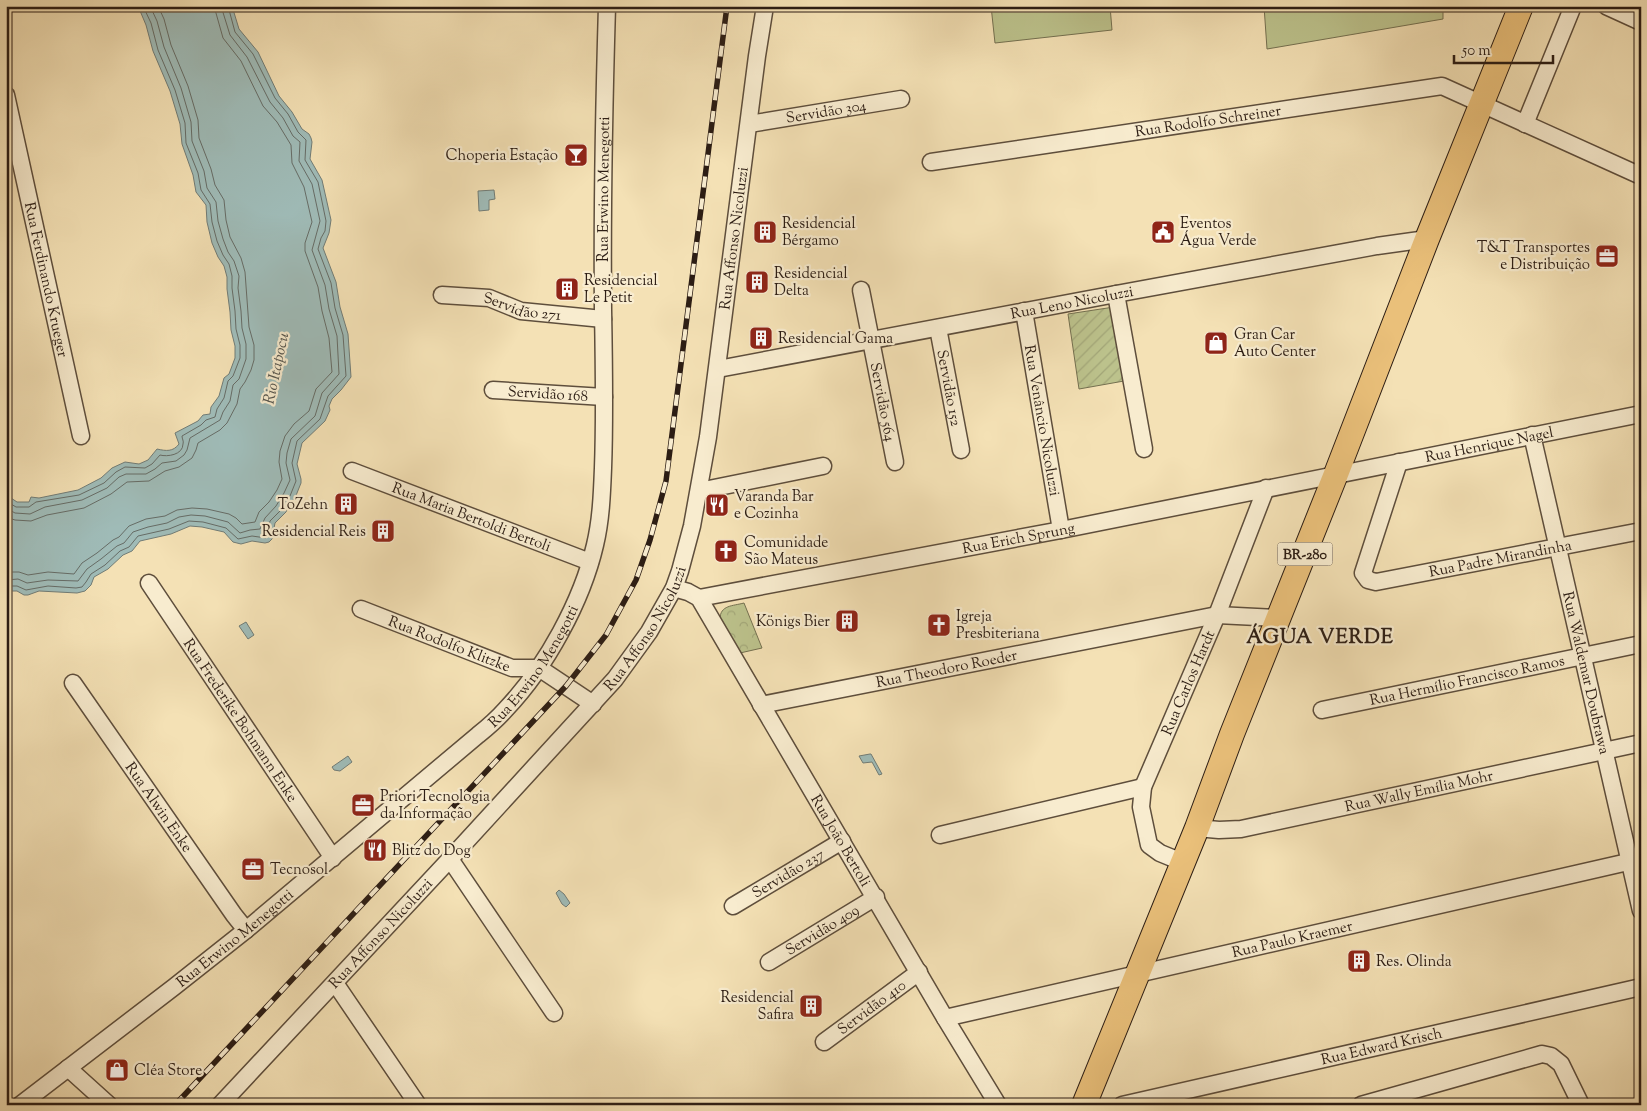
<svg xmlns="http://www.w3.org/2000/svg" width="1647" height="1111" viewBox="0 0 1647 1111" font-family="'Sorts Mill Goudy',serif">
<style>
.forest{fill:url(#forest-crowns);stroke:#747050}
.garden{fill:url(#garden-furrows);stroke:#747050}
.pitch{fill:#bcc28c;stroke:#747050}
.water{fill:#9fbbb7;stroke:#717c76}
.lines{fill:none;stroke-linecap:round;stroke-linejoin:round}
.shore{stroke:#666c66;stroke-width:1}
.minor-casing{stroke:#5e4e3c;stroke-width:19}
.highway-casing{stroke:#2c1d14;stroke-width:26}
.minor{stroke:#f8eccf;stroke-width:16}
.highway{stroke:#eac07a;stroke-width:24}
.rail-casing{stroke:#2c1d14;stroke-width:5.5}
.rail{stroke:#f8eccf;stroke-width:4;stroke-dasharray:11;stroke-linecap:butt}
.labels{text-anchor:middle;stroke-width:4.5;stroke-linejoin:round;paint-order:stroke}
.shield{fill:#f8eccf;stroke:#695b4c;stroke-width:1}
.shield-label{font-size:14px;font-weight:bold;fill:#2c1d14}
.street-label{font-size:15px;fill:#2c1d14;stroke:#f8eccf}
.poi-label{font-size:15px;fill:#2c1d14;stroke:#f8eccf;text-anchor:start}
.water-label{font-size:16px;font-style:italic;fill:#54544d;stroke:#f8eccf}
.district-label{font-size:20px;font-weight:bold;letter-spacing:1px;fill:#2c1d14;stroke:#f8eccf}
</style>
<defs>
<pattern id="forest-crowns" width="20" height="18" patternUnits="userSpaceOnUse" patternTransform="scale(1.25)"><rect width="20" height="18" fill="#bcc28c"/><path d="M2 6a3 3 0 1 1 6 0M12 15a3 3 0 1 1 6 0" fill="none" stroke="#a2a678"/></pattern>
<pattern id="garden-furrows" width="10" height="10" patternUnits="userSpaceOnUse" patternTransform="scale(1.25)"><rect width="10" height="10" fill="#bcc28c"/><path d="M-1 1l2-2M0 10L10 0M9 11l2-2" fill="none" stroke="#a2a678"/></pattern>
</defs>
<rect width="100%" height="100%" fill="#f4e1b5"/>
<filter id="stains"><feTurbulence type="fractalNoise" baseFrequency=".004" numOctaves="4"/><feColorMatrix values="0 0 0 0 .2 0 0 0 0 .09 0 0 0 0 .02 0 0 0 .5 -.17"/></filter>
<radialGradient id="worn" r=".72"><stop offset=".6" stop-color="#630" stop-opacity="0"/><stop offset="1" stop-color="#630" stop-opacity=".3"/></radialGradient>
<path class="forest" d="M744,603L762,648L740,653L720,619C720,605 733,606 744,603Z"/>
<path class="garden" d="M1114,307L1124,381L1079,389L1068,314Z"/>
<g class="pitch">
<path d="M991,6H1110L1112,30L995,43Z"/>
<path d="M1264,6H1443V19L1267,49Z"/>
</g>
<g class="water">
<path d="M138,6H232L239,29L258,52L279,96L292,112L302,129L309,134L311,138L312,142L310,159L322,180L331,220L329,233L323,248L336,282L340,307L348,334L351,377L341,390L332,399L329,406L330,410L325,421L302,443L297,464L301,479V483L295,498L289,504L286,512L275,523L272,539L269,542L265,543L252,541L241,544L233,542L224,532L202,527L190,526L171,534L140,541L132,551L123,555L108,569L94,577L91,585L85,591L77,593L39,591L28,595H24L17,591H6V496H8L17,502H29L31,497L39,498L78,490L101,478L112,468L125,462L139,464L148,460L157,449C166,451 173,452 179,444L175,433L198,421L203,415L210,414L211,407L219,396L224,378L229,374L235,358V346L231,330L230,312L227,289V277L224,266L218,257L212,243L207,222L206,205L196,192L193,175L182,144L180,124L170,91L153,51L146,25Z"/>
<path d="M494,190L495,199L489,200V210L479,211L478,191Z"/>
<path d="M246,622L254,635L248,639L239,626Z"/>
<path d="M870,754H871L882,774L879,775L872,762L863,763L859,756Z"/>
<path d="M348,756L352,762L340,771L334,770L332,767Z"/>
<path d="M559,890L564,894L570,903L566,907L562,904L556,893Z"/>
</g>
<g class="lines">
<g class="shore">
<path d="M6,501L16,507H29L36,502L79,495L104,483L116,472L125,467L145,468L152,464L160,455C167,457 183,455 183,444C184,441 182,439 182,436L201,425L206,420L215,417L217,409L224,398L228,381L233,376L240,358V345L236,329L235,311L232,288V276L229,264L223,255L217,241L212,222L210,204L201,190L198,173L186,143L185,123L175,90L158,50L151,23L143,6"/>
<path d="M6,508L15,513L30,514L45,507L82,500L107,488L119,477L126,474H146L155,469L162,463L176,461L184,455L187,450L190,438L220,420L223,412L230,401L233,385L239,379L246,359V344L242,328L241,311L238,288L239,276L234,261L228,252L223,239L218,221L216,202L207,188L204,171L192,141L191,122L181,88L164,47L157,21L150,6"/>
<path d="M6,517L15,520L31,521L47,515L84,508L111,494L127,482L149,481L165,471L179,467L192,458L196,450L198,443L220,430L227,423L237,404L240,389L245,382L251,370L254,360V345L249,327L245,272L241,258L230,237L226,220L224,200L215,185L211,169L199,138L198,120L188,86L171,45L164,19L158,6"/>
<path d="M6,572H19L28,575L48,572L74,574L82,563L97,553L113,540L119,537L129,526L146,519L165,516L177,510L192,508L207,509L229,514L236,518L242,524L255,522L259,512L269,502L277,490L282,479L279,462L280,451L285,436L294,424L309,411L316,389L332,372L329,338L322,311L318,287L305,251V243L312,222L304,187L292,163L291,145L277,122L263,106L241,61L223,38L214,6"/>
<path d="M6,580L18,579L27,583L48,580L78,581L87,569L101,559L117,546L124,543L133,532L148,527L167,523L179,517L191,515L205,516L228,522L240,533L250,530L260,529L265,518L276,506L284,493L290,480L286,463L287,453L291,439L315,416L322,393L339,374L337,336L329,309L325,285L312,250L320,221L312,184L299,161L300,142L293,136L283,118L270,102L247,57L230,35L221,6"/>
<path d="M6,586H17L26,590L48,586L76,588L82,587L86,582L91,574L105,565L120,551L129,547L138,536L169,529L189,521L203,522L226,528L238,539L252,536L266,538L270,521L282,509L285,502L290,496L296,481L292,463L297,441L320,419L328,396L346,376L343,335L335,308L331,283L318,249L321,238L325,231L326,221L318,182L305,160L306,140L298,132L288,114L275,98L253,54L235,32L228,6"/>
</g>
<g class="minor-casing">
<g id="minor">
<path d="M1606,6L1641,22"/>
<path id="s1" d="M6,95L81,436"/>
<path id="s2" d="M749,124L901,99"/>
<path d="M1525,124L1573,6"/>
<path id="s3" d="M931,162L1442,86L1641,176"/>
<path id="s4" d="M861,290L895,462"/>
<path d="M1116,294L1144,449"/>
<path id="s5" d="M442,295L489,298L521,311L603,319"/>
<path id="s6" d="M1024,311L1061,530"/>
<path id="s7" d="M938,328L961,450"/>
<path id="s8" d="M718,369L1116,294L1377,246L1427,239"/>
<path id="s9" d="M493,390L604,397"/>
<path id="s10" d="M1532,435L1641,911"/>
<path id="s11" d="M1399,462L1363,573L1368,580L1376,582L1641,531"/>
<path id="s12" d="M352,471L590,562"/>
<path d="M699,491L823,466"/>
<path id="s13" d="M149,583L333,858"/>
<path id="s14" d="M674,588L688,592L699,598L945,1018L998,1105"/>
<path id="s15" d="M699,598L1061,530L1641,414"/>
<path id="s16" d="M361,609L512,668H539"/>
<path d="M539,668L593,704"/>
<path id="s17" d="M73,683L234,915L246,930"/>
<path id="s18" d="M761,705L1217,615L1279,618"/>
<path id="s19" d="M1322,710L1641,644"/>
<path id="s20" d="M1197,828L1219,830L1241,829L1641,743"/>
<path d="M940,835L1143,787"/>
<path d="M450,859L554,1013"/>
<path id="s21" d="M1182,862L1160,853L1149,845L1141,807L1143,787L1217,615L1266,488"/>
<path id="s22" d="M733,906L842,841"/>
<path id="s23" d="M769,962L876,897"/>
<path d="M335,983L418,1105"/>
<path id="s24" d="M945,1018L1641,859"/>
<path id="s25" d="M824,1042L919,972"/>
<path d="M68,1068L109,1105"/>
<path id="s26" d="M20,1105L174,987L246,930L478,735C488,727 498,718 506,709C546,667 582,601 595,545C601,520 602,494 603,468C605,416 604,363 603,310C602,209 604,107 607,6"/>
<path id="s27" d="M220,1105L450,859L615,679L649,632L674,588L680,571L692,526L708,437L757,56L765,6"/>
<path id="s28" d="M1122,1105L1641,987"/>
<path d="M1361,1105L1542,1054L1551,1056L1561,1064L1581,1105"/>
</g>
</g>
<g class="highway-casing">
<path id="highway" d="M1084,1105L1197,828L1232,734L1336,474L1427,239L1521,6"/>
</g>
<use href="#minor" class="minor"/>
<use href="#highway" class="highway"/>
<g class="rail-casing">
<path id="rail" d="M175,1105L566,686L606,635L636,580L650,540L666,481L727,6"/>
</g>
<use href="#rail" class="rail"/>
</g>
<defs>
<g id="bar-square" transform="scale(1.25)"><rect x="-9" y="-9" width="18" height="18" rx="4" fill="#8f2418" stroke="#f8eccf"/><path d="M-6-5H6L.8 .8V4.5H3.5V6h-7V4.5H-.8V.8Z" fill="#fff"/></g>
<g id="building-square" transform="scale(1.25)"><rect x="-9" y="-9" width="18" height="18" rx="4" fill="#8f2418" stroke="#f8eccf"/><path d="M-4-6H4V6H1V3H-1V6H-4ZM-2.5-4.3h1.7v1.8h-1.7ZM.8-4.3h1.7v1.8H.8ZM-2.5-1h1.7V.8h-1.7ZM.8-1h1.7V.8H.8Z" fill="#fff"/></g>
<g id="civic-square" transform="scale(1.25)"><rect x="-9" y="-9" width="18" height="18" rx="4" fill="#8f2418" stroke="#f8eccf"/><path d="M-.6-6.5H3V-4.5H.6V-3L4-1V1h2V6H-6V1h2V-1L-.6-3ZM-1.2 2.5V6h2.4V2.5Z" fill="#fff"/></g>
<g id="office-square" transform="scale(1.25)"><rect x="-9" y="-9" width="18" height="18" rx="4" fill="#8f2418" stroke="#f8eccf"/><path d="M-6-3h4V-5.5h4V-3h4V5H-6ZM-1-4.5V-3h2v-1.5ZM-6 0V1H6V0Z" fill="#fff"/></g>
<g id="shop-square" transform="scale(1.25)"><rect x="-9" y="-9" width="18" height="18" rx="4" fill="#8f2418" stroke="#f8eccf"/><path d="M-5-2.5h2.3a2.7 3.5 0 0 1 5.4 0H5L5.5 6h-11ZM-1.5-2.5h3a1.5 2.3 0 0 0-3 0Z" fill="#fff"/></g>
<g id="restaurant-square" transform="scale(1.25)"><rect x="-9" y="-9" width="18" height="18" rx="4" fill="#8f2418" stroke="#f8eccf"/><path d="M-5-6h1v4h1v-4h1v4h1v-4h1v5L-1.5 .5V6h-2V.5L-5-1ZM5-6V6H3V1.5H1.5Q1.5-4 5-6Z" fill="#fff"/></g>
<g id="church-square" transform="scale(1.25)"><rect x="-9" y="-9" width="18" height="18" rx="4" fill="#8f2418" stroke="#f8eccf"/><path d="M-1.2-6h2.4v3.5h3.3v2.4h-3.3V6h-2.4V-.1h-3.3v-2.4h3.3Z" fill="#fff"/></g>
</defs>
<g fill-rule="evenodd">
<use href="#bar-square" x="576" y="155"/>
<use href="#building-square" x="765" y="232"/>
<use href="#civic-square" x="1163" y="232"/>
<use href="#office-square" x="1607" y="256"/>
<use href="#building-square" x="757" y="282"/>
<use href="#building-square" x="567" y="289"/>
<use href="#building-square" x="761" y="338"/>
<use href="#shop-square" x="1216" y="343"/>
<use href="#building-square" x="346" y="504"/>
<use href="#restaurant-square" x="717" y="505"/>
<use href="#building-square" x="383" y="531"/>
<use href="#church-square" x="726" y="551"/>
<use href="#building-square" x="847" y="621"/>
<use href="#church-square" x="939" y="625"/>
<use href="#office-square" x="363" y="805"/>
<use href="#restaurant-square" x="375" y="850"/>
<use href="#office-square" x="253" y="869"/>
<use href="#building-square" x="1359" y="961"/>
<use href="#building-square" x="811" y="1006"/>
<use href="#shop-square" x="117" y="1070"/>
</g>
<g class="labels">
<rect class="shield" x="1277.5" y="542.5" width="55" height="23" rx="4"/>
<g class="shield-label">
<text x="1305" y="559">BR-280</text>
</g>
<g class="street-label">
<text dy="5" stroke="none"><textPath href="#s2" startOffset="78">Servidão 304</textPath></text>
<text dy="5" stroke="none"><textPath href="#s3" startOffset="280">Rua Rodolfo Schreiner</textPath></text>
<text dy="5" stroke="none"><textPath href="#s26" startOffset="1172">Rua Erwino Menegotti</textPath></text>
<text dy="5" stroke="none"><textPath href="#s27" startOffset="1045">Rua Affonso Nicoluzzi</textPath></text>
<text dy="5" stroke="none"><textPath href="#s1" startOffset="189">Rua Ferdinando Krueger</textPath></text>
<text dy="5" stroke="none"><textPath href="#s8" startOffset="360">Rua Leno Nicoluzzi</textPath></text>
<text dy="5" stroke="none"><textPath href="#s5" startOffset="82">Servidão 271</textPath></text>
<text dy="5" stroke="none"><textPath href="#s7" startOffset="61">Servidão 152</textPath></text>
<text dy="5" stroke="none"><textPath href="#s9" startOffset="55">Servidão 168</textPath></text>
<text dy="5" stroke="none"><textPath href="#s4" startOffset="114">Servidão 564</textPath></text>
<text dy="5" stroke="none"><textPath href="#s6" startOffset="111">Rua Venâncio Nicoluzzi</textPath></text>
<text dy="5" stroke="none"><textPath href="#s15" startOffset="805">Rua Henrique Nagel</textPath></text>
<text dy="5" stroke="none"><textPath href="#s12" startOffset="128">Rua Maria Bertoldi Bertoli</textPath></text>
<text dy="5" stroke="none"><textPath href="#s15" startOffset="325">Rua Erich Sprung</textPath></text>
<text dy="5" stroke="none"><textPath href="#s11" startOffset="260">Rua Padre Mirandinha</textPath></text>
<text dy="5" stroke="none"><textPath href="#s27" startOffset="640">Rua Affonso Nicoluzzi</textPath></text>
<text dy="5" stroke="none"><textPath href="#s16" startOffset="95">Rua Rodolfo Klitzke</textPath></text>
<text dy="5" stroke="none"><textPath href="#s26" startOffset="678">Rua Erwino Menegotti</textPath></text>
<text dy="5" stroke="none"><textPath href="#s18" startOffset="189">Rua Theodoro Roeder</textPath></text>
<text dy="5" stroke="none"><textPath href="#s10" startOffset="244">Rua Waldemar Doubrawa</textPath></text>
<text dy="5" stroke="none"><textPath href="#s19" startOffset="148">Rua Hermílio Francisco Ramos</textPath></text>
<text dy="5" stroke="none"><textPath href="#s21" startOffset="210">Rua Carlos Hardt</textPath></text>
<text dy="5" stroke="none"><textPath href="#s13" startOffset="165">Rua Frederike Bohmann Enke</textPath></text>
<text dy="5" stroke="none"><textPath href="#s20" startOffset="226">Rua Wally Emília Mohr</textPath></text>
<text dy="5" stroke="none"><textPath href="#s17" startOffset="151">Rua Alwin Enke</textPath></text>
<text dy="5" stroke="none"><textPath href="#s14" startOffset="308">Rua João Bertoli</textPath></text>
<text dy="5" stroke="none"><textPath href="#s22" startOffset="64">Servidão 237</textPath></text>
<text dy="5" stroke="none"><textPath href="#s23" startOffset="62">Servidão 409</textPath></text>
<text dy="5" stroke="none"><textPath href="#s27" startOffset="235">Rua Affonso Nicoluzzi</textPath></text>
<text dy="5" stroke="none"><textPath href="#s26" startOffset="272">Rua Erwino Menegotti</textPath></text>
<text dy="5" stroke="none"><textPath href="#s24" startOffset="356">Rua Paulo Kraemer</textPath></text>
<text dy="5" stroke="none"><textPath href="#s25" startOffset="59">Servidão 410</textPath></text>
<text dy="5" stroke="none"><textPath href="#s28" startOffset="266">Rua Edward Krisch</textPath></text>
</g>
<g class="poi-label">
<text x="558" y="160" text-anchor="end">Choperia Estação</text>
<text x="782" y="228">Residencial<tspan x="782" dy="17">Bérgamo</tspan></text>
<text x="1180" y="228">Eventos<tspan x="1180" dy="17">Água Verde</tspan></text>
<text x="1590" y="252" text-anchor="end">T&amp;T Transportes<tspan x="1590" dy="17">e Distribuição</tspan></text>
<text x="774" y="278">Residencial<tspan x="774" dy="17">Delta</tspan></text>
<text x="584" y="285">Residencial<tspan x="584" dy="17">Le Petit</tspan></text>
<text x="1234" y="339">Gran Car<tspan x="1234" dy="17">Auto Center</tspan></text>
<text x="778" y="343">Residencial Gama</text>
<text x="734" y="501">Varanda Bar<tspan x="734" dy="17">e Cozinha</tspan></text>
<text x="328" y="509" text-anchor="end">ToZehn</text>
<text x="366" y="536" text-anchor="end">Residencial Reis</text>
<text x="744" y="547">Comunidade<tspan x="744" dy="17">São Mateus</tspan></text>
<text x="956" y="621">Igreja<tspan x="956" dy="17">Presbiteriana</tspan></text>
<text x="830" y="626" text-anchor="end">Königs Bier</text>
<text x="380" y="801">Priori Tecnologia<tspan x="380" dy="17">da Informação</tspan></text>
<text x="392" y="855">Blitz do Dog</text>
<text x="270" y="874">Tecnosol</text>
<text x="1376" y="966">Res. Olinda</text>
<text x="794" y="1002" text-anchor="end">Residencial<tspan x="794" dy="17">Safira</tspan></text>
<text x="134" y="1075">Cléa Store</text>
</g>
<g class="water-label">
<text transform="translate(275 368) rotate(-78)" y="6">Rio Itapocu</text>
</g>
<g class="district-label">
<text x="1320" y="643">ÁGUA VERDE</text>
</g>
</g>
<rect width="1647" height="1111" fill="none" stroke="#f4e1b5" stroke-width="25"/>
<rect x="8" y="8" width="1632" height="1096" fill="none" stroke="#2c1d14" stroke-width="2.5"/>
<rect x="12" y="12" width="1622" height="1086" fill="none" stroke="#2c1d14"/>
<path d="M1454 55v8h99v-8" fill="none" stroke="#2c1d14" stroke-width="2.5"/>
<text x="1462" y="55" font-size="15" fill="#2c1d14" stroke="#f8eccf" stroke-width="4" paint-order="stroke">50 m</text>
<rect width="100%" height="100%" filter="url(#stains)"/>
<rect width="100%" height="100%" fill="url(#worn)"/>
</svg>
